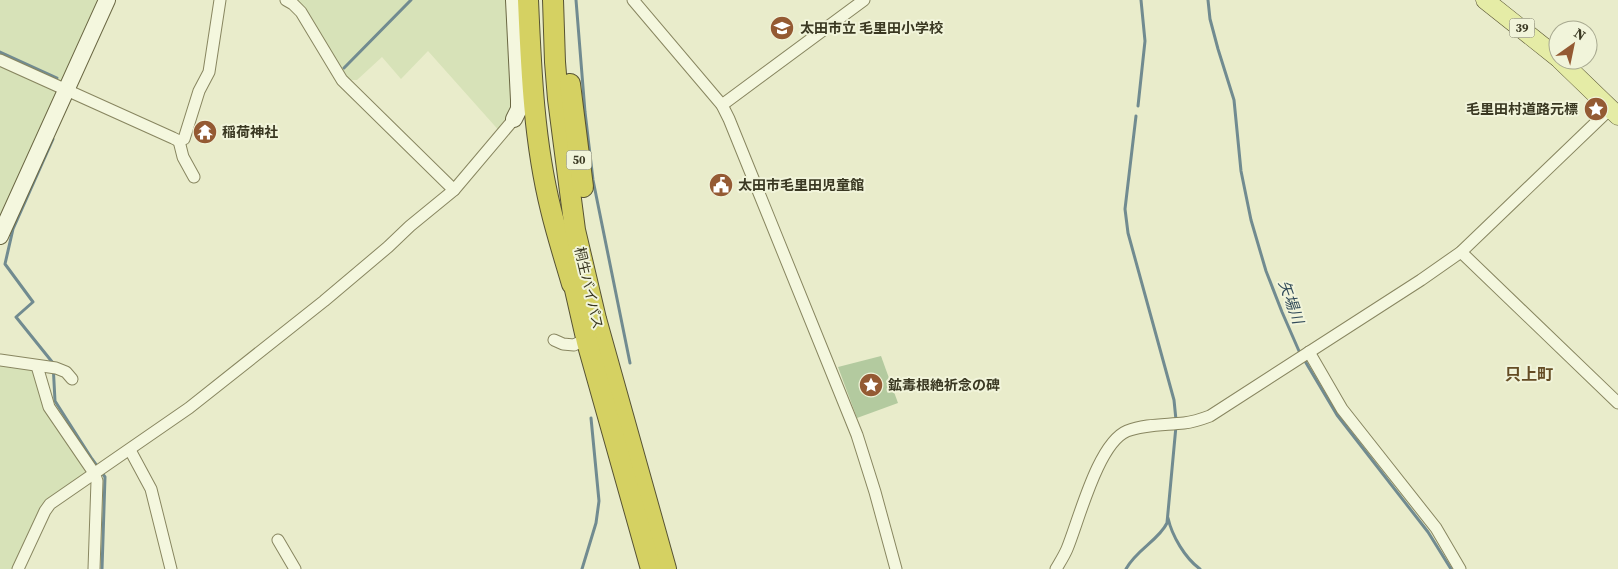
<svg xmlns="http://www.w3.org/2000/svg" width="1618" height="569" viewBox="0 0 1618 569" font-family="'Source Serif 4','Noto Sans JP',serif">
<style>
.farmland{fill:#d7e2b8}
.green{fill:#b3ca9f}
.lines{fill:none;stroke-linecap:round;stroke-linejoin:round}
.stream{stroke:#718b90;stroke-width:3}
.street-casing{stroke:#888660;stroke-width:13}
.secondary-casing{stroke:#6a6743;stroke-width:18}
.primary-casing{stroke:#575333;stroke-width:19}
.highway-casing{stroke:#575333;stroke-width:22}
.street{stroke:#f4f7de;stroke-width:11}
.secondary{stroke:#f4f7de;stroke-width:16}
.primary{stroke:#e5eca6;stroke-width:18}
.highway{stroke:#d5d162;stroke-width:20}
.labels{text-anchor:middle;stroke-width:4;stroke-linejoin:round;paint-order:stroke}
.shield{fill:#f1f4da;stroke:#717059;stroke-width:1}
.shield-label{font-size:12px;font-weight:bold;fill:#3a3822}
.poi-label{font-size:14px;font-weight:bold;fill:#3a3822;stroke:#f1f4da;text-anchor:start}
.street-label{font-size:14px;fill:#3a3822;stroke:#f1f4da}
.water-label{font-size:15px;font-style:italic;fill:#324b59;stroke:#f1f4da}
.quarter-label{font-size:16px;font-weight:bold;fill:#644c24;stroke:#f1f4da}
</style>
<rect width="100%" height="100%" fill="#e9eccb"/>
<g class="farmland">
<path d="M0,0H106L0,236Z"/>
<path d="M289,0H509L519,100L502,134L428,51L401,79L382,57L357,80H342Z"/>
<path d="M0,365L37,366L44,389L94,473L50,504L18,569H0Z"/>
</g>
<path class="green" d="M881,356L898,403L857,418L838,367Z"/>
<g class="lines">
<g class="stream">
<path d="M576,0L585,112L593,180L630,363"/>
<path d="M1208,0L1210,19L1218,49L1234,100L1241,171L1251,220L1266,271L1282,312L1299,351L1337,415L1428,532L1451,569"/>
<path d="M0,52L57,78"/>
<path d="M344,68L411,0"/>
<path d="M1138,106L1145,41L1141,0"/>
<path d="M1136,116L1125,209L1128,233L1174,400L1176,420"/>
<path d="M53,139L13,229L5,264L33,302L16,317L53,363L55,401L92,459L105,477L102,569"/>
<path d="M1168,518C1172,536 1185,558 1200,569"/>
<path d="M582,569L596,523L599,501L591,418"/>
<path d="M1126,569C1136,550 1159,540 1167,523L1176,426"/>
</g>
<g class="street-casing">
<g id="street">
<path d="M286,0L293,4L301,12L342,80L454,190"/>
<path d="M633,0L722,105L729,119L857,435L875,492L896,569"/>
<path d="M0,60L173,138L179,141"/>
<path d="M722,105L864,0"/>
<path d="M194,177L183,157L179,141L184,139L199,91L209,72L220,0"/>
<path d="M1461,252L1618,403"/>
<path d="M554,340L563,344L574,345L578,343L587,342"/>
<path d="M1309,352L1342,409L1436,528L1460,569"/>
<path d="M0,360L56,368L66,372L72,379"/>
<path d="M37,366L49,407L94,473L97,481L94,569"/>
<path d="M130,450L151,489L171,569"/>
<path d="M278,540L295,569"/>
<path d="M18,569L45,511L50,504L189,408L324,301L388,247L410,226L454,190L514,119"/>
<path d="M1056,569C1060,562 1064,556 1067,549C1079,520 1098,443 1127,431C1145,424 1165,425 1184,423C1193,422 1202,419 1210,416L1421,280L1461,252L1610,109"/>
</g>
</g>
<g class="secondary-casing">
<g id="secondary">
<path d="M514,119L519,109V100L514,0"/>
<path d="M0,236L107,0"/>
</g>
</g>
<g class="primary-casing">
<g id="primary">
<path d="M1485,0L1558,58"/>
<path d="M1560,60L1618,116"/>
</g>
</g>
<g class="highway-casing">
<g id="highway">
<path d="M528,0C531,70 534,142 551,210C557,235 565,260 572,284"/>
<path d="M553,0L555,62L558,99L575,230L596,319L666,569"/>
<path d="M570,84L583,187"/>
<path d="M571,272L587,342L651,569"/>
</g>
</g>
<use href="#street" class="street"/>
<use href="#secondary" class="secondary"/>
<use href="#primary" class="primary"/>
<use href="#highway" class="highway"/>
</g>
<defs>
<g id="school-disc" transform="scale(1.25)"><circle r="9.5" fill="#945a33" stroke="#f1f4da"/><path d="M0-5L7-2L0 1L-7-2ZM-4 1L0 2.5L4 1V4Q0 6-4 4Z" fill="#fff"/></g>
<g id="sight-disc" transform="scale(1.25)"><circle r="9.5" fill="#945a33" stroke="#f1f4da"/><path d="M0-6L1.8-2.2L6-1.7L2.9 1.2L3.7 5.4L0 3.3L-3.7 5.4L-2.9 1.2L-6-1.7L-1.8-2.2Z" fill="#fff"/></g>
<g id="temple-disc" transform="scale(1.25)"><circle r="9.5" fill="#945a33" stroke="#f1f4da"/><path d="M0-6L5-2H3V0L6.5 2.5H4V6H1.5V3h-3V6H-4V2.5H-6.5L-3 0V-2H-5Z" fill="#fff"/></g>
<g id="civic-disc" transform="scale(1.25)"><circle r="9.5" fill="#945a33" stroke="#f1f4da"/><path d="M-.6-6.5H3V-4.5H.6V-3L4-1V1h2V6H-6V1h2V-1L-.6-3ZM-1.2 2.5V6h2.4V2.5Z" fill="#fff"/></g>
</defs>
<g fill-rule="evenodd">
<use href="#school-disc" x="782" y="28"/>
<use href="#sight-disc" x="1596" y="109"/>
<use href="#temple-disc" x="205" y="132"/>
<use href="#civic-disc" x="721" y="185"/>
<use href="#sight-disc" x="871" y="385"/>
</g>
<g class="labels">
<g class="shield">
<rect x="1509.5" y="18.5" width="25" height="19" rx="4"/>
<rect x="566.5" y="150.5" width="25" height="19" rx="4"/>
</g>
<g class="shield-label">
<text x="1522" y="32">39</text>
<text x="579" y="164">50</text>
</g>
<g class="poi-label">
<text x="800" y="33">太田市立 毛里田小学校</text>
<text x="1578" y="114" text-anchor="end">毛里田村道路元標</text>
<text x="222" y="137">稲荷神社</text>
<text x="738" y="190">太田市毛里田児童館</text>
<text x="888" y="390">鉱毒根絶祈念の碑</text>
</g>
<g class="street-label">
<text transform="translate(589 288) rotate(77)" y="5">桐生バイパス</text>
</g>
<g class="water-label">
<text transform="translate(1291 302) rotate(70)" y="5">矢場川</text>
</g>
<g class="quarter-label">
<text x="1529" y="380">只上町</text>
</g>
</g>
<g transform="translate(1573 45) rotate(33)"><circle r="24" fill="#f1f4da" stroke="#a8a990"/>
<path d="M0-4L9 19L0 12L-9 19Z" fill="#945a33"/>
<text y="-8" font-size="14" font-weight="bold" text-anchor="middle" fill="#3a3822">N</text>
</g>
</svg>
